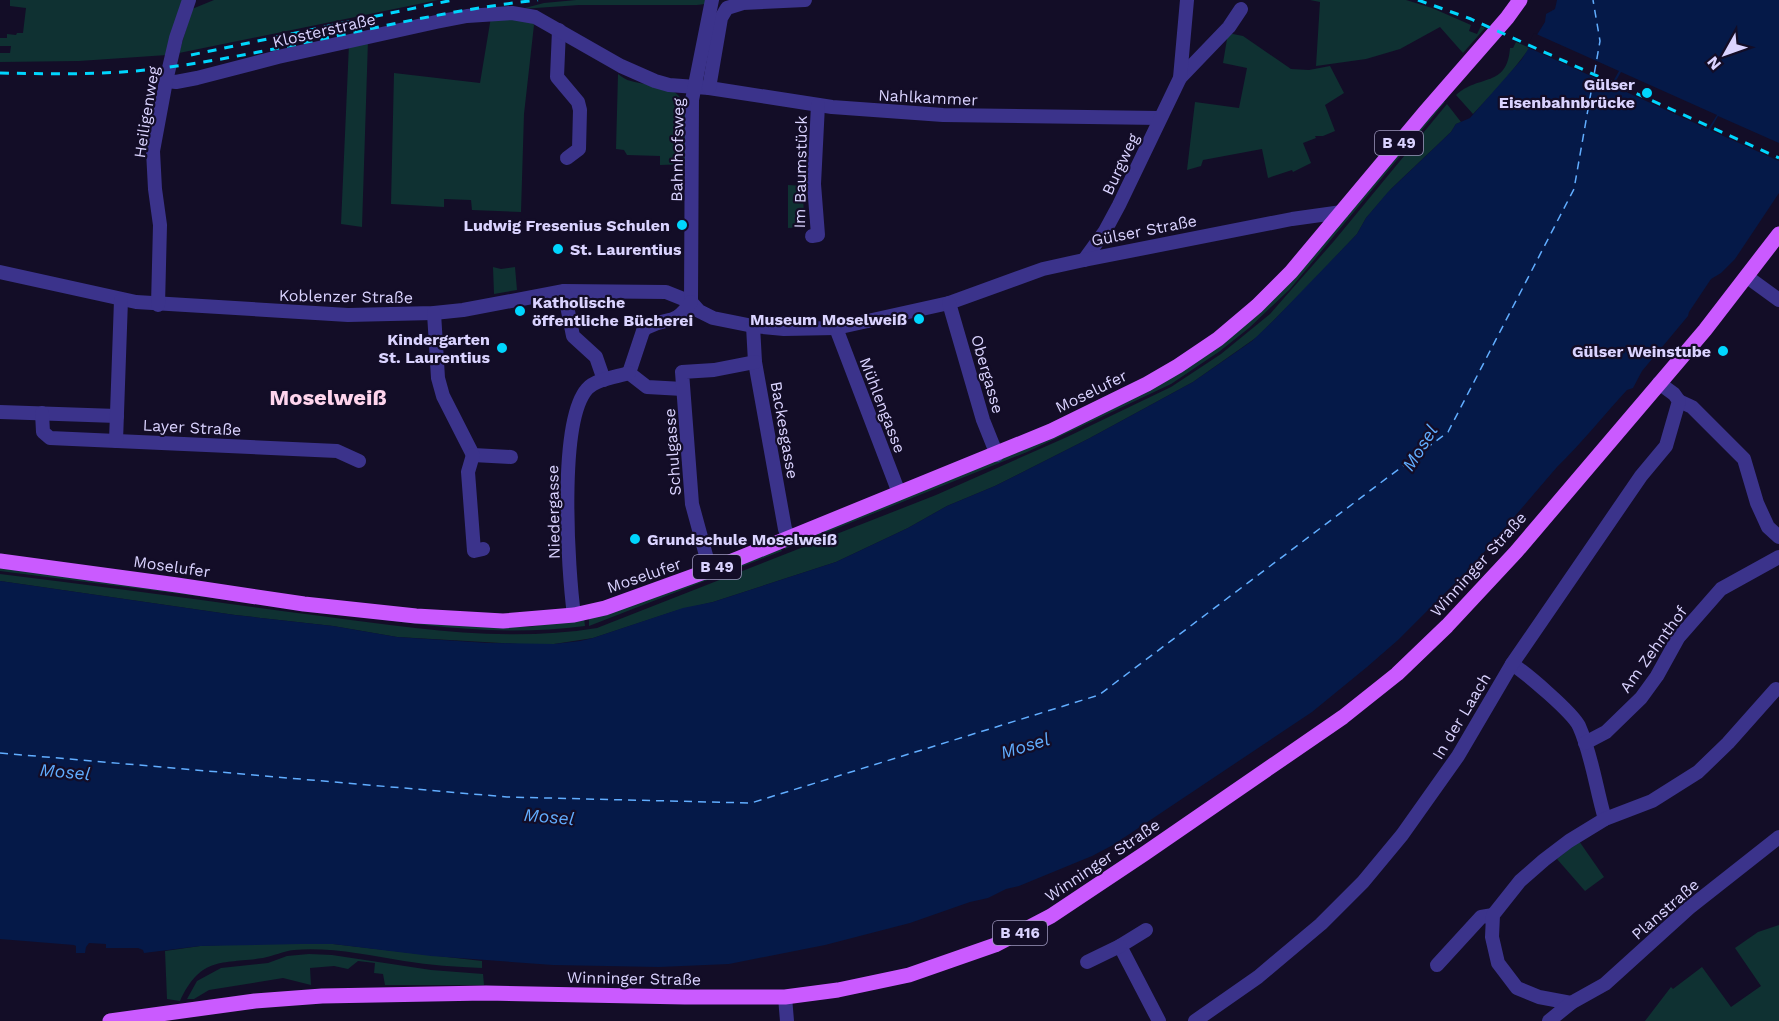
<svg xmlns="http://www.w3.org/2000/svg" width="1779" height="1021" viewBox="0 0 1779 1021" font-family="'Work Sans',sans-serif">
<style>
.green{fill:#0f3132}
.water{fill:#051948}
.pier{fill:#130d27}
.lines{fill:none;stroke-linecap:round;stroke-linejoin:round}
.ferry{stroke:#61adff;stroke-width:1.5;stroke-dasharray:8 6;stroke-linecap:butt}
.minor{stroke:#3b338b;stroke-width:14}
.major{stroke:#ca5aff;stroke-width:15}
.rail{stroke:#00d6fe;stroke-width:3;stroke-dasharray:9 8;stroke-linecap:butt}
.poi-dot{fill:#00d6fe;stroke:#130d27;stroke-width:2}
.labels{text-anchor:middle;stroke-width:4.5;stroke-linejoin:round;paint-order:stroke}
.shield{fill:#130d27;stroke:#9e98be;stroke-width:1.5}
.shield-label{font-size:15px;font-weight:bold;fill:#dad3ff}
.street-label{font-size:16px;fill:#dad3ff;stroke:#130d27}
.poi-label{font-size:16px;font-weight:bold;fill:#dad3ff;stroke:#130d27;text-anchor:end}
.water-label{font-size:18px;font-style:italic;fill:#61adff;stroke:#130d27}
.district-label{font-size:22px;font-weight:bold;fill:#ffd5ed;stroke:#130d27}
</style>
<rect width="100%" height="100%" fill="#130d27"/>
<g class="green">
<path d="M10,0H184L167,55L79,61L0,62V53H10L11,46H0V38H7V34L16,35L17,33H23L26,8L10,6Z"/>
<path d="M214,0H438L179,53L192,9Z"/>
<path d="M576,0H705V4L697,5H579L521,9L544,3Z"/>
<path d="M1310,0H1406L1432,8L1471,25L1469,31L1477,34L1481,26L1485,28L1463,53L1440,27L1400,49L1366,59L1316,66L1320,2Z"/>
<path d="M491,17L533,22L534,25L524,114L521,212L472,210L471,200L444,199V207L391,204L394,73L480,83Z"/>
<path d="M1228,33L1243,36L1291,69L1309,70L1330,66L1344,93L1325,105L1335,131L1323,136H1315L1316,138L1303,143L1311,163L1293,172L1292,170L1268,178L1262,149L1203,160L1201,166L1187,170L1195,102L1239,108L1247,68L1223,63Z"/>
<path d="M368,40L362,227L341,224L349,44Z"/>
<path d="M1516,42L1530,48L1504,81L1473,114L1456,95C1479,74 1507,88 1510,48H1513Z"/>
<path d="M618,74C622,77 626,80 631,81C650,87 676,83 685,105L688,164L660,165V156L627,155L624,150L616,149Z"/>
<path d="M1441,101L1445,102L1290,289L1249,328L1220,351L1171,384L1027,452L785,549L784,546L1213,351Z"/>
<path d="M1447,104L1461,122L1456,124L1451,132L1392,188L1366,218L1357,234L1308,286L1257,337L1193,382L1090,438L995,486L947,506L908,528L836,562L713,602L675,611L593,638L554,644H519L397,637L333,626L235,615L0,581V574C107,587 214,602 321,616C413,628 505,643 597,628L936,495L1067,437L1171,387L1221,354L1270,314L1334,241Z"/>
<path d="M788,185L803,186L804,227L788,228Z"/>
<path d="M493,267L501,269L515,267L517,290L494,294Z"/>
<path d="M780,547L782,551L589,626V617Z"/>
<path d="M0,566L493,627H529L584,618L585,626C531,633 479,631 425,625L0,571Z"/>
<path d="M1579,841L1604,877L1585,891L1557,859Z"/>
<path d="M1779,925V1021H1645L1671,987L1673,989L1702,967L1731,1007L1761,986L1735,948L1758,932Z"/>
<path d="M267,943L333,944L482,961V968C456,967 430,965 404,961C368,955 330,947 294,950C283,951 274,956 263,958C221,964 201,956 180,1001L167,999L165,951L200,946Z"/>
<path d="M309,954L332,955L431,970L483,974L484,985H385L383,974L374,973L375,963L358,961L348,969L334,966L310,968L311,985L283,978L209,990L194,999H187L197,981L221,968L268,963L287,956Z"/>
</g>
<path class="water" d="M1557,0H1779V193L1735,259L1721,273L1711,279L1689,312L1688,316L1642,371L1633,388L1627,390C1604,415 1581,444 1557,467L1473,565L1398,640L1367,667L1312,712L1113,845L1092,856L1019,886L1006,889L988,898L970,902L910,923L825,945L729,964L659,967L553,965L431,956L333,944H301L200,946L144,953L143,950L138,948H106V944L89,943L86,947L85,953H76V946L74,945L0,939V581L235,615L333,626L397,637L488,643L554,644L580,641L593,638L683,608L713,602L836,562L908,528L947,506L995,486L1090,438L1193,382L1252,341L1274,320L1357,234L1366,218L1388,192L1451,132L1456,124L1470,118L1522,59L1545,22L1546,14L1555,9Z"/>
<g class="pier">
<path d="M1534,33L1619,71L1611,85L1527,47Z"/>
<path d="M1621,72L1717,115L1708,129L1613,86Z"/>
<path d="M1718,116L1779,143V161L1710,130Z"/>
</g>
<g class="lines">
<path class="ferry" d="M0,753L507,797L751,803L1099,695L1448,432L1574,189L1600,41L1593,0"/>
<g class="minor">
<path d="M559,30L557,77L578,102L580,110L579,149L567,158"/>
<path d="M1180,78L1229,27L1241,9"/>
<path d="M166,81L176,82L197,78L278,57L436,22L467,16L512,13L535,17L621,66L655,81L669,85L709,88L832,107L943,115L1160,118"/>
<path d="M709,88L721,18L727,8L743,3L805,0"/>
<path d="M812,236L818,235L814,184L818,105"/>
<path d="M1084,260L1105,231L1119,205L1180,78L1187,0"/>
<path d="M0,272L136,302L348,315L434,313L463,310L564,291L666,292L691,302L699,311L713,318L753,326L784,329L836,328L949,303L1043,269L1084,260L1292,219L1342,212"/>
<path d="M1746,276L1779,300"/>
<path d="M564,291L573,336L596,357L604,380"/>
<path d="M691,302L692,100L712,0"/>
<path d="M949,303L983,420L997,455"/>
<path d="M158,305L160,225L155,189L153,151L166,81L176,38L189,0"/>
<path d="M434,313L438,378L443,396L473,455L511,457"/>
<path d="M753,326L755,362L785,529L790,539"/>
<path d="M836,328L899,493"/>
<path d="M683,389L647,387L629,373L643,331L646,328C669,315 673,328 691,302"/>
<path d="M1679,401L1692,407L1744,459L1757,503L1768,527L1779,537"/>
<path d="M0,412L117,416"/>
<path d="M42,413L43,432L50,438L337,451L359,461"/>
<path d="M116,441L121,300"/>
<path d="M473,455L468,472L474,551L483,549"/>
<path d="M710,570L692,504L682,372L714,370L755,362"/>
<path d="M574,615C568,570 558,422 587,389C596,379 616,377 629,373"/>
<path d="M1512,664C1526,673 1572,712 1579,726C1592,755 1596,789 1605,819"/>
<path d="M1585,743L1606,732L1641,698L1657,676L1678,638L1721,589L1779,557"/>
<path d="M1146,930L1120,946L1159,1021"/>
<path d="M1087,962L1120,946"/>
<path d="M1437,965L1481,917L1493,915"/>
<path d="M785,997L787,1021"/>
<path d="M1571,1003L1539,997L1517,988L1498,963L1492,937L1493,915L1520,881L1544,860L1569,841L1605,819L1652,801L1698,772L1728,743L1776,689"/>
<path d="M1195,1021L1258,977L1321,924L1363,882L1402,835L1458,756L1512,664L1641,476L1666,446L1679,401L1674,394L1659,383"/>
<path d="M1549,1021L1571,1003L1605,984L1689,908L1779,837"/>
</g>
<g class="major">
<path d="M0,561L177,585L304,604L416,616L503,621L574,615L605,608L710,570L1051,431L1147,384L1178,366L1218,339L1257,306L1291,272L1425,112L1507,18L1520,0"/>
<path d="M110,1021L255,1001L322,996L486,993L685,997H785L838,990L909,975L995,945L1051,916L1144,854L1343,717L1397,674L1447,626L1516,552L1705,330L1779,234"/>
</g>
<g class="rail">
<path d="M1418,0L1471,19L1779,158"/>
<path d="M191,55L453,0"/>
<path d="M0,73C51,74 104,75 155,69C284,53 409,14 538,0"/>
</g>
</g>
<g class="poi-dot">
<circle cx="1647" cy="93" r="6"/>
<circle cx="682" cy="225" r="6"/>
<circle cx="558" cy="249" r="6"/>
<circle cx="520" cy="311" r="6"/>
<circle cx="919" cy="319" r="6"/>
<circle cx="502" cy="348" r="6"/>
<circle cx="1723" cy="351" r="6"/>
<circle cx="635" cy="539" r="6"/>
</g>
<g class="labels">
<g class="shield">
<rect x="1375" y="131" width="48" height="24" rx="4.5"/>
<rect x="693" y="555" width="48" height="24" rx="4.5"/>
<rect x="993" y="921" width="54" height="24" rx="4.5"/>
</g>
<g class="shield-label">
<text x="1399" y="148">B 49</text>
<text x="717" y="572">B 49</text>
<text x="1020" y="938">B 416</text>
</g>
<g class="street-label">
<text transform="translate(324 30) rotate(-13)" y="6">Klosterstraße</text>
<text transform="translate(928 97) rotate(3)" y="6">Nahlkammer</text>
<text transform="translate(146 112) rotate(-81)" y="6">Heiligenweg</text>
<text transform="translate(677 150) rotate(-89)" y="6">Bahnhofsweg</text>
<text transform="translate(1120 164) rotate(-65)" y="6">Burgweg</text>
<text transform="translate(800 172) rotate(-89)" y="6">Im Baumstück</text>
<text transform="translate(1144 230) rotate(-11)" y="6">Gülser Straße</text>
<text transform="translate(346 296) rotate(1)" y="6">Koblenzer Straße</text>
<text transform="translate(988 374) rotate(74)" y="6">Obergasse</text>
<text transform="translate(1091 391) rotate(-26)" y="6">Moselufer</text>
<text transform="translate(883 405) rotate(69)" y="6">Mühlengasse</text>
<text transform="translate(192 427) rotate(3)" y="6">Layer Straße</text>
<text transform="translate(785 430) rotate(80)" y="6">Backesgasse</text>
<text transform="translate(672 452) rotate(-94)" y="6">Schulgasse</text>
<text transform="translate(553 512) rotate(-91)" y="6">Niedergasse</text>
<text transform="translate(1478 564) rotate(-48)" y="6">Winninger Straße</text>
<text transform="translate(172 566) rotate(8)" y="6">Moselufer</text>
<text transform="translate(644 575) rotate(-19)" y="6">Moselufer</text>
<text transform="translate(1653 649) rotate(-54)" y="6">Am Zehnthof</text>
<text transform="translate(1461 716) rotate(-59)" y="6">In der Laach</text>
<text transform="translate(1102 860) rotate(-34)" y="6">Winninger Straße</text>
<text transform="translate(1665 909) rotate(-41)" y="6">Planstraße</text>
<text transform="translate(634 978) rotate(1)" y="6">Winninger Straße</text>
</g>
<g class="poi-label">
<text x="1635" y="90">Gülser<tspan x="1635" dy="18">Eisenbahnbrücke</tspan></text>
<text x="670" y="231">Ludwig Fresenius Schulen</text>
<text x="570" y="255" text-anchor="start">St. Laurentius</text>
<text x="532" y="308" text-anchor="start">Katholische<tspan x="532" dy="18">öffentliche Bücherei</tspan></text>
<text x="907" y="325">Museum Moselweiß</text>
<text x="490" y="345">Kindergarten<tspan x="490" dy="18">St. Laurentius</tspan></text>
<text x="1711" y="357">Gülser Weinstube</text>
<text x="647" y="545" text-anchor="start">Grundschule Moselweiß</text>
</g>
<g class="water-label">
<text transform="translate(1420 448) rotate(-58)" y="6">Mosel</text>
<text transform="translate(1025 746) rotate(-17)" y="6">Mosel</text>
<text transform="translate(65 772) rotate(5)" y="6">Mosel</text>
<text transform="translate(549 817) rotate(5)" y="6">Mosel</text>
</g>
<g class="district-label">
<text x="328" y="405">Moselweiß</text>
</g>
</g>
<g transform="translate(1725 54) rotate(230)" stroke="#130d27" stroke-width="4.5" paint-order="stroke">
<path d="M0-4.5L10 22L0 15L-10 22Z" fill="#dad3ff"/>
<text y="-9" font-size="16" font-weight="bold" text-anchor="middle" fill="#dad3ff">N</text>
</g>
</svg>
